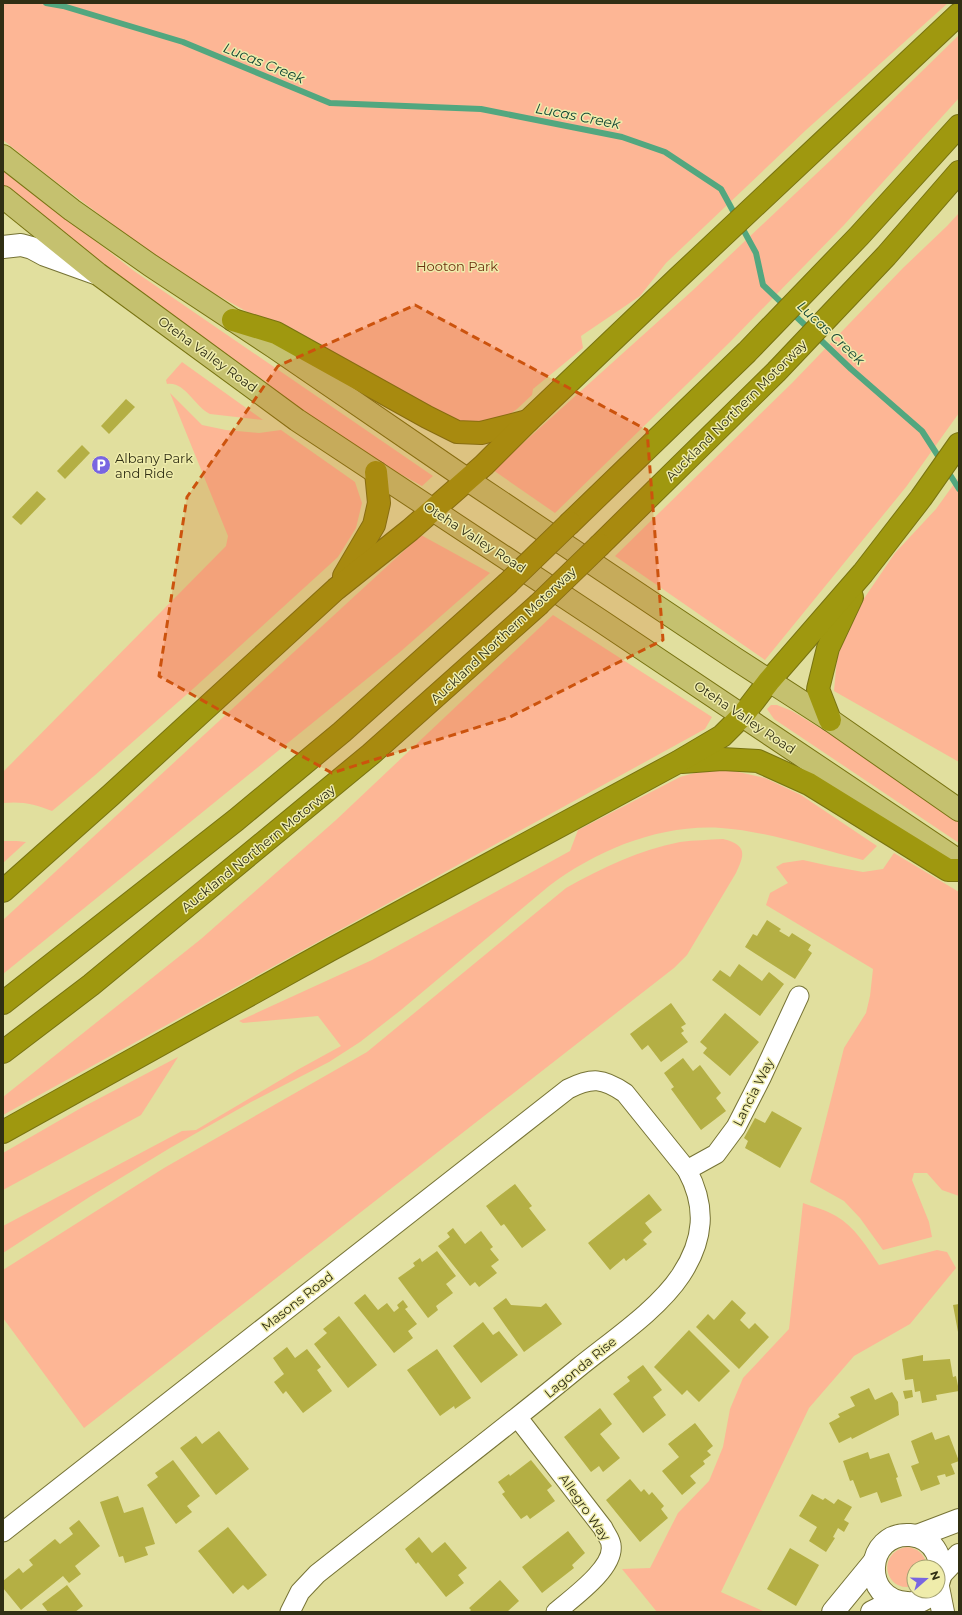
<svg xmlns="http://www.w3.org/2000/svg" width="962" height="1615" viewBox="0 0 962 1615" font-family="Montserrat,sans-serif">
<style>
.green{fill:#fdb695}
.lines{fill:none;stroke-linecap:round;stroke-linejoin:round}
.stream{stroke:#52a77f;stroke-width:6}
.building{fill:#b4af44}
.minor-casing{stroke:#767335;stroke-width:21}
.tertiary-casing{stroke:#767335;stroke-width:24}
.primary-casing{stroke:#787311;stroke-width:24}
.motorway-casing{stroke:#787311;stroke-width:24}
.minor{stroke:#fff;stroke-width:19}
.tertiary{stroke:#fff;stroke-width:22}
.primary{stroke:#c5c16f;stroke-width:22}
.motorway{stroke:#9f980f;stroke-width:22}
.motorway-bridge-casing{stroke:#787311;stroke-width:24;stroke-linecap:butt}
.motorway-bridge{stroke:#9f980f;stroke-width:22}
.marked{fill:#cc530d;fill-opacity:0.2;stroke:#cc530d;stroke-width:3;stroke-dasharray:8 5;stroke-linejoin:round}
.labels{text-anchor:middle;stroke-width:3;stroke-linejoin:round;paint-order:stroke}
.park-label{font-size:13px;fill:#6b300f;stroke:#efecab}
.street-label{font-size:13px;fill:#302f14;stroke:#efecab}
.poi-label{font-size:13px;fill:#302f14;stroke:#efecab;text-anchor:start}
.water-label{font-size:14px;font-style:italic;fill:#154836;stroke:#efecab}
</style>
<rect width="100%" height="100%" fill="#e1df9e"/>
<g class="green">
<path d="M3,3H948L806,130L666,263L640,296L581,336L583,348L533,389L532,395L517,409L500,421L467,427L423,410L176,272L51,178L3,140Z"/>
<path d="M959,35V98L844,225L730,342L555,513L493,470L692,291L833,158Z"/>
<path d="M3,169L134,271L433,476L422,486L359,451L275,391L171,316L3,186Z"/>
<path d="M959,213V413L906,487L765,660L615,556L792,383L903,268L947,226Z"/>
<path d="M182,362L263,420L210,414C195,407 185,381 167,384L166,380Z"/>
<path d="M170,393L202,425L226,430L259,433L281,430L355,482L362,503L356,528L338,557L194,688L94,776L52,811C36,804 21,801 3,803V772L226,546L228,536Z"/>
<path d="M959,477V762L834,691L838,646L863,600L895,553L936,509Z"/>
<path d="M421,535L490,573L400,652L3,974V920Z"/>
<path d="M553,615L712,717L705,729L3,1115V1097L201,939L336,820Z"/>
<path d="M771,705H777L792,711L878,763L959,822V843L774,719L767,709Z"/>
<path d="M725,769L765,778L801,795L877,846L863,860C818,849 767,831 721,828C660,824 597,850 549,886L401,1010L360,1042L329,1062L251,1102L170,1148L91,1196L3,1253V1226L182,1131L196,1130L299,1069L341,1046L318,1016L243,1023L239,1021L372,960L570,851L578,830L680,777L698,772Z"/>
<path d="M723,839C747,845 745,854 736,873L687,955L674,968L84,1428L3,1318V1270L164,1168L367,1052L566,888C602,868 639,850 680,842C694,840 709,840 723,839Z"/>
<path d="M3,841H17L26,842L3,863Z"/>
<path d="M894,853L959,892V1196L942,1190L927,1173H914L912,1180L929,1222L932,1237L883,1250L860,1218L844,1201L810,1182L844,1048L866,1013L870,996L873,969L766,905L770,893L788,883L776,867L783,863L803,860L830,866L863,872L883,869Z"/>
<path d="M178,1057L141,1115L3,1190V1153L81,1108Z"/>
<path d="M803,1203C814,1207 826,1210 836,1216C855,1227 867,1247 879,1265L937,1250L947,1252L956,1268L910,1324L854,1356L809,1408L721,1592L765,1612H657L622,1569L650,1568L678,1513L709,1481L723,1447L730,1409L743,1378L789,1329Z"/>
<path d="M906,1547C918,1548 925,1554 927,1567H914V1586C886,1594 875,1554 906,1547Z"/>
</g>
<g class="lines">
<g class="stream">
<path d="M46,3L63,6L183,42L330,103L481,109L622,137L665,152L721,189L756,253L763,285L851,369L922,431L942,462"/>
<path d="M947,470L959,489"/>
</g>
</g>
<g class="building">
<path d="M126,399L135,407L109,434L101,426Z"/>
<path d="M82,445L90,453L65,479L57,471Z"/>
<path d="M37,491L46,499L21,525L12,517Z"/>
<path d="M767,920L781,929L779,931L789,937L792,933L811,945L808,950L812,953L795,979L745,947L753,934L757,936Z"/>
<path d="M739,964L762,981L769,972L784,984L760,1016L712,980L720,970L730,977Z"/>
<path d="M671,1003L686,1024L681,1027L684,1031L681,1033L688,1042L661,1062L648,1045L642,1050L630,1034Z"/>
<path d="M725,1013L759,1042L730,1076L703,1053L707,1048L700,1042Z"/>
<path d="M683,1058L693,1071L700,1065L721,1093L716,1098L726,1111L701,1130L671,1089L674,1087L664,1073Z"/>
<path d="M772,1111L802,1128L780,1168L745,1148L748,1141L744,1138L755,1118L765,1123Z"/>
<path d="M515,1184L532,1206L529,1208L546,1230L522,1248L504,1224L501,1226L486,1206Z"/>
<path d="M649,1194L662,1210L645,1223L652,1232L643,1240L647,1244L626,1261L624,1258L610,1270L588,1243Z"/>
<path d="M453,1228L465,1244L481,1231L493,1247L490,1249L499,1260L491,1266L497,1273L479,1287L475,1282L470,1286L438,1246L450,1237L447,1233Z"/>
<path d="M437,1251L456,1276L446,1284L453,1293L436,1306L438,1310L428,1318L398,1278L415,1266L413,1263L420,1258L422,1262Z"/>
<path d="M365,1294L378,1310L387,1303L394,1312L399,1308L397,1305L403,1300L408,1307L405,1309L417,1324L408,1331L413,1338L394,1353L354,1303Z"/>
<path d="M506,1298L511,1305L541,1307L546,1303L562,1324L524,1352L493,1308Z"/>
<path d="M732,1300L746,1313L740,1320L749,1329L755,1323L769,1337L739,1369L696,1327L708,1314L714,1320Z"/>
<path d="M959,1304V1332H958L953,1305Z"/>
<path d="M339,1316L377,1365L348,1388L314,1344L327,1333L323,1329Z"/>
<path d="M483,1322L493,1335L499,1331L518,1355L481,1383L453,1346Z"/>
<path d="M689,1330L730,1371L699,1402L687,1390L682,1395L654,1367Z"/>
<path d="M287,1347L295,1358L307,1349L321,1367L317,1370L332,1391L303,1413L286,1391L283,1394L274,1382L284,1374L273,1358Z"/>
<path d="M437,1349L471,1398L455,1409L454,1406L440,1416L407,1370Z"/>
<path d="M923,1355V1361L950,1359L953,1377L956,1376L959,1391L936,1395L937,1400L922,1403L920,1391L915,1392L913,1379L905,1380L902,1359Z"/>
<path d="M643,1365L662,1390L653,1397L666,1415L643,1433L613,1394L630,1381L627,1377Z"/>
<path d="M869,1388L875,1400L892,1392L898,1402L899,1415L852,1439L851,1437L839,1443L829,1423L840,1417L838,1414L855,1406L850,1397Z"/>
<path d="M912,1390L913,1397L905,1399L903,1391Z"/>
<path d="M600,1408L612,1424L600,1434L620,1458L603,1472L599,1466L591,1472L564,1437Z"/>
<path d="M695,1423L713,1446L707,1451L711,1455L703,1461L705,1464L690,1476L696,1483L682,1495L662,1471L679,1457L668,1444Z"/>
<path d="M219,1431L249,1469L216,1495L180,1448L196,1436L202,1444Z"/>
<path d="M932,1432L935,1440L949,1435L959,1461L951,1464L955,1474L946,1477L945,1474L937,1476L940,1484L921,1491L911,1466L919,1463L911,1441Z"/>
<path d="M868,1452L870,1459L889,1453L898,1477L896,1478L902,1496L881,1503L877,1492L860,1498L853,1480L850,1481L843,1461Z"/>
<path d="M173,1460L200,1496L187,1506L192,1512L176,1524L147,1485L158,1477L155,1473Z"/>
<path d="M531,1460L552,1486L547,1490L555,1501L530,1519L527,1515L521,1519L502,1494L505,1492L498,1482L509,1474L510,1476Z"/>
<path d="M630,1479L641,1492L644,1489L649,1495L652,1492L664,1506L661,1509L668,1518L640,1542L606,1500Z"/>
<path d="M812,1494L823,1500L825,1498L834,1504L838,1499L852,1507L844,1520L849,1523L844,1532L838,1528L833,1537L835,1538L826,1552L809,1541L817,1527L799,1516Z"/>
<path d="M118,1496L124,1513L143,1507L155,1544L145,1547L148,1555L125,1563L123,1556L119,1557L100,1502Z"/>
<path d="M79,1520L100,1546L75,1566L81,1574L69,1583L63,1576L21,1610L3,1588V1581L19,1568L23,1573L33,1565L29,1560L55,1539L60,1544L73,1534L69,1528Z"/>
<path d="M228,1527L267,1575L248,1590L243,1585L233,1594L198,1551Z"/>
<path d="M568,1531L585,1553L572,1565L574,1568L542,1593L522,1567Z"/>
<path d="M419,1537L432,1553L445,1542L467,1568L458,1575L464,1583L446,1597L418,1562L416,1564L405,1549Z"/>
<path d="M790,1548L819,1565L796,1606L767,1589Z"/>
<path d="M500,1580L519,1601L507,1612H469L471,1610L469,1608Z"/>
<path d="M67,1585L83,1606L75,1612H48L42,1604Z"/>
</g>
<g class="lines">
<g class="minor-casing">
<g id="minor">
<path d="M687,1170L716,1154L736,1127L761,1078L799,996"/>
<path d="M518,1418L603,1528C605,1533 611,1540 611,1545C615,1568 572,1598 556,1612"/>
<path d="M3,1532L568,1089C592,1077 603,1078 625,1093L687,1170C707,1207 704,1240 681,1275C658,1310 611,1341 578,1368C493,1438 404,1505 317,1574L300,1592L290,1612"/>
</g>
</g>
<g class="tertiary-casing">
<g id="tertiary">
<path d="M3,247L21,245L32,248L45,255L95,273"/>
<path d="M917,1536L959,1520"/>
<path d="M941,1574L959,1555"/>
<path d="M938,1587L943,1612"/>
<path d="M933,1591C927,1599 917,1604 907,1603C860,1600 865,1532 910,1535C935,1537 946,1562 938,1584"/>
<path d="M833,1612L874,1562"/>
<path d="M872,1612L894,1601"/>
</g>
</g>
<g class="primary-casing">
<g id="primary">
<path d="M3,156L72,210L150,265L274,347L468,480L734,658L830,720L959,810"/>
<path d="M3,197L98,274L297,420L601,621L959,861"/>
</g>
</g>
<g class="motorway-casing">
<g id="motorway">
<path d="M233,320L276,333L427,417L457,432L481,433L528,421"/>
<path d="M570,523L747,352L859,236L959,126"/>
<path d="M600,545L776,372L886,256L959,172"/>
<path d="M344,576L374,525L379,503L376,472"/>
<path d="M830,720L818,689L828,648L852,597"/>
<path d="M682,762L722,759L758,761L809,784L948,870H959"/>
<path d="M3,891L111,795L336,589L410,530L484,465L528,421L679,277L959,14"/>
<path d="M3,1003L236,820L342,732L507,584"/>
<path d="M3,1052L91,985L371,754L538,605"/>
<path d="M3,1132L330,950L678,762L722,736L743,715L769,681L863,573L921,498L959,444"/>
</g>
</g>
<use href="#minor" class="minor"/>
<use href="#tertiary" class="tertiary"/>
<use href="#primary" class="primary"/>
<use href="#motorway" class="motorway"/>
<g class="motorway-bridge-casing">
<g id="motorway-bridge">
<path d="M507,584L570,523"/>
<path d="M538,605L600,545"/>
</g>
</g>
<use href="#motorway-bridge" class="motorway-bridge"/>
</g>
<path class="marked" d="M415,305L647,430L663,640L510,717L332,773L159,676L187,497L278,366Z"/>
<defs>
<g id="parking-disc" transform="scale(1)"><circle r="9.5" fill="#7966e1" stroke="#efecab"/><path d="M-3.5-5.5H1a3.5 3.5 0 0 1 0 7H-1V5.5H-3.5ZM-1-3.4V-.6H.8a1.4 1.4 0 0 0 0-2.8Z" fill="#fff"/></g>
</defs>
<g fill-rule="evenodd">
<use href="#parking-disc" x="101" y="465"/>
</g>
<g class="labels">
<g class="park-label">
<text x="457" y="271">Hooton Park</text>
</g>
<g class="street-label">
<text transform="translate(208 354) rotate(36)" y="5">Oteha Valley Road</text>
<text transform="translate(736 410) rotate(-45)" y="5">Auckland Northern Motorway</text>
<text transform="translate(475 537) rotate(33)" y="5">Oteha Valley Road</text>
<text transform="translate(503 635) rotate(-43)" y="5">Auckland Northern Motorway</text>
<text transform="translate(745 717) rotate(34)" y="5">Oteha Valley Road</text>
<text transform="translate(258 848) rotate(-39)" y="5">Auckland Northern Motorway</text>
<text transform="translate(753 1092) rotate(-63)" y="5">Lancia Way</text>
<text transform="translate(297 1301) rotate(-38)" y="5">Masons Road</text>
<text transform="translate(580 1367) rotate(-39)" y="5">Lagonda Rise</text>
<text transform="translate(585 1507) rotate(55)" y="5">Allegro Way</text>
</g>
<g class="poi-label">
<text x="115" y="463">Albany Park<tspan x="115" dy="15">and Ride</tspan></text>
</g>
<g class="water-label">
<text transform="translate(264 63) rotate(22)" y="5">Lucas Creek</text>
<text transform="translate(578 116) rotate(11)" y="5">Lucas Creek</text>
<text transform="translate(831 333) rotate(43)" y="5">Lucas Creek</text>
</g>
</g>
<rect width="962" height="1615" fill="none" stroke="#302f14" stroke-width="8"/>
<g transform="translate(926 1579) rotate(70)"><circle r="19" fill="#efecab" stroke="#a3a06f"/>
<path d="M0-3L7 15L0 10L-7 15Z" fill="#7966e1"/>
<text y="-6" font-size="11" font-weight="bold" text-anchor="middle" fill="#302f14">N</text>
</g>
</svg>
